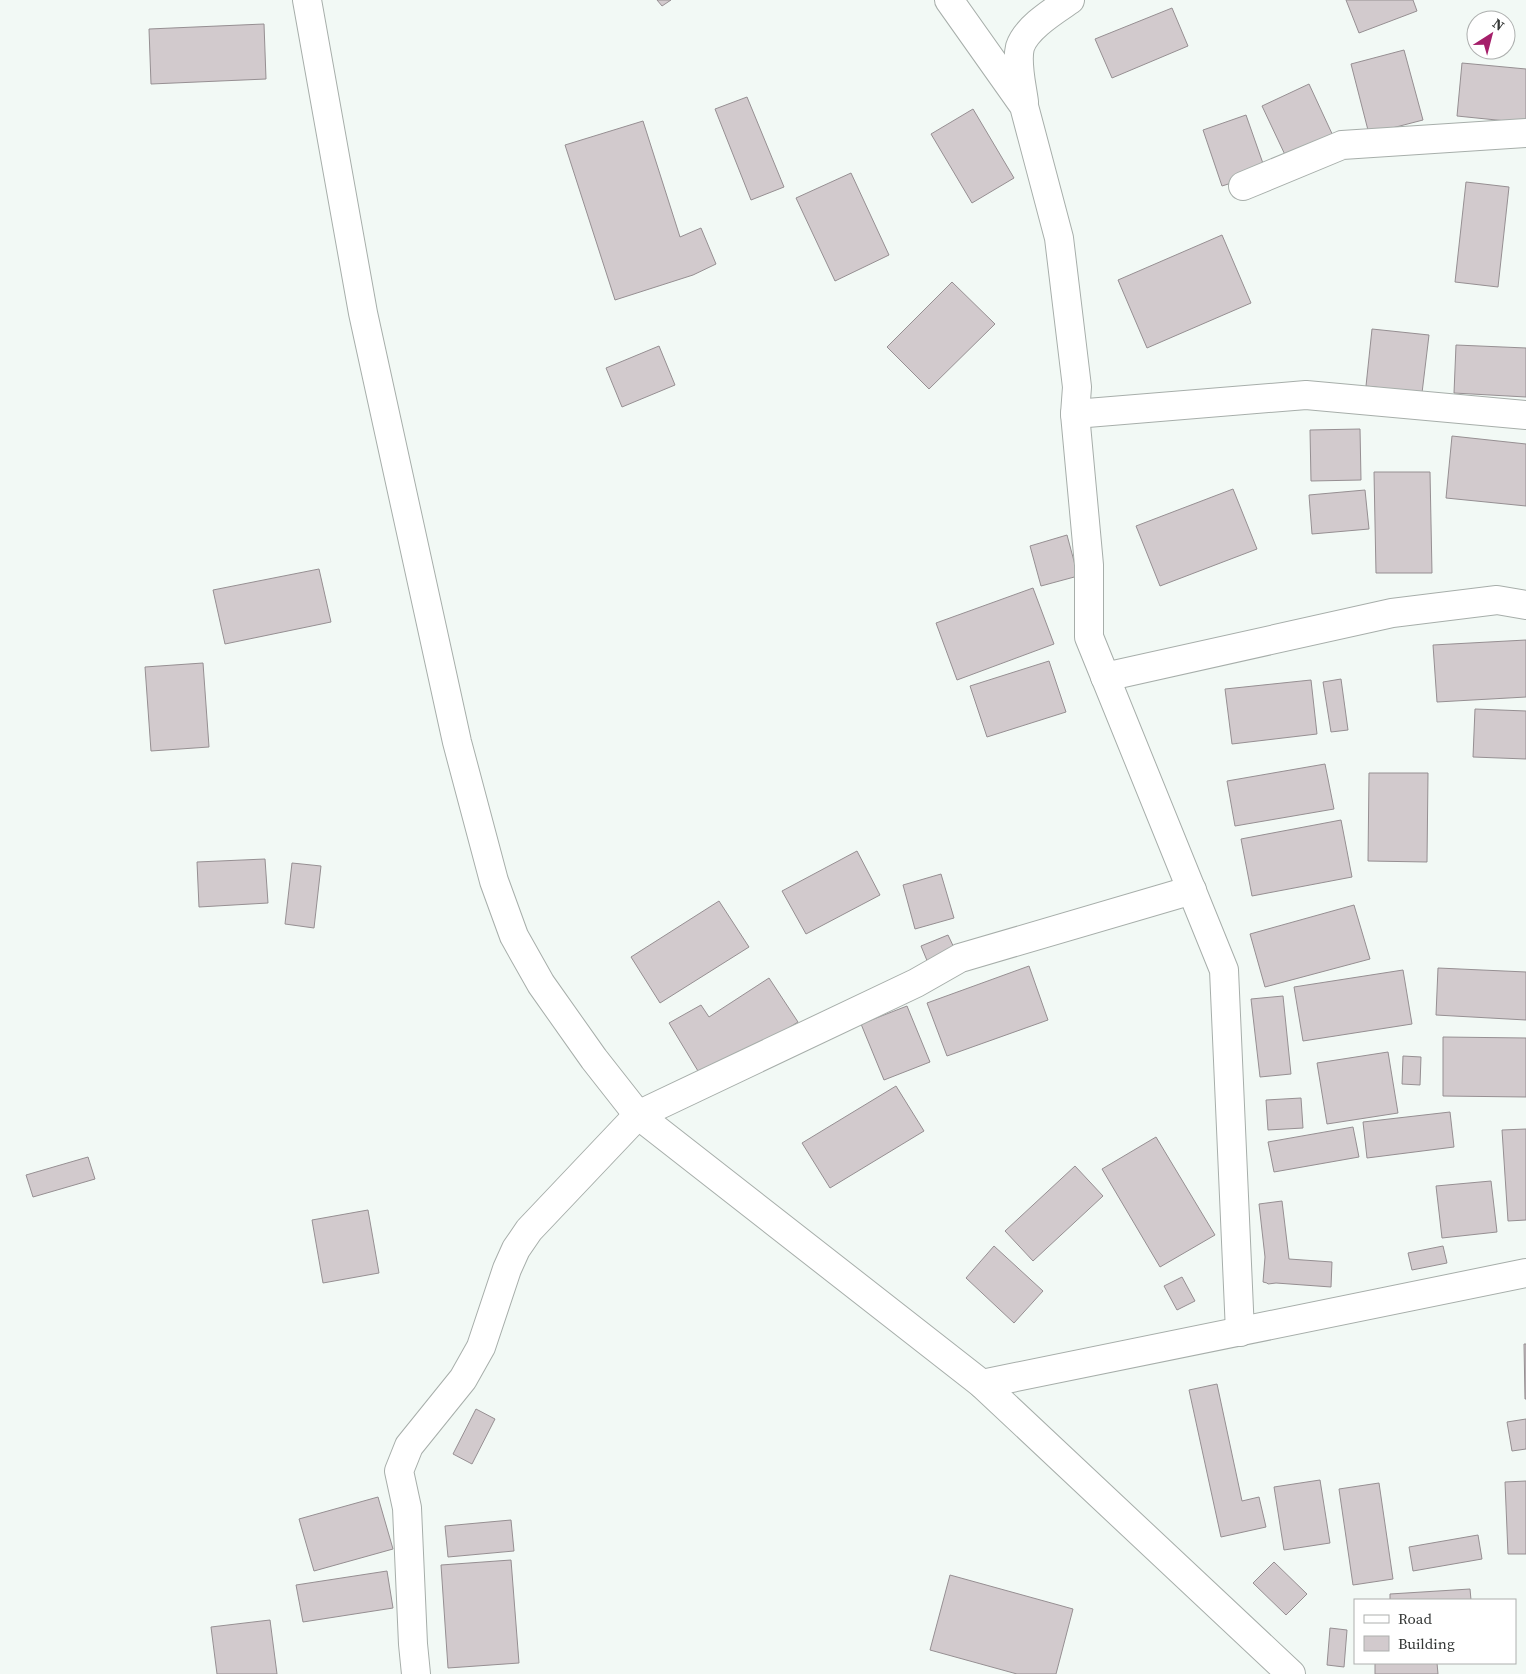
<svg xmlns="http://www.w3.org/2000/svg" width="1526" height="1674" viewBox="0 0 1526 1674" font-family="'Source Serif 4',serif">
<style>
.building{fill:#d2cacd;stroke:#968f92}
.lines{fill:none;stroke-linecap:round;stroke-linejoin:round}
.minor-casing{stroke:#a7aeaa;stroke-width:30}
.tertiary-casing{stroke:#a7aeaa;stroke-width:30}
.minor{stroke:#fff;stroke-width:28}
.tertiary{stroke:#fff;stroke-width:28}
</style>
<rect width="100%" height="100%" fill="#f2f9f5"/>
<g class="building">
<path d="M657,0H671L662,6Z"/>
<path d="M1346,0H1413L1417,11L1359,33Z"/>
<path d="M1172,8L1188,46L1112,78L1095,39Z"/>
<path d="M264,24L266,79L151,84L149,29Z"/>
<path d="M1404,50L1423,120L1369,134L1351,64Z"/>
<path d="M1462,63L1526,69V123L1457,116Z"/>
<path d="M1309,84L1334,138L1287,159L1262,106Z"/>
<path d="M747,97L784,187L751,200L715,109Z"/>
<path d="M973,109L1014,178L972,203L931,134Z"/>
<path d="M1246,115L1266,172L1222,186L1203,130Z"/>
<path d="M643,121L680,237L701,228L716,264L693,275L615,300L565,145Z"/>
<path d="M851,173L889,255L835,281L796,198Z"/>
<path d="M1466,182L1509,187L1498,287L1455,282Z"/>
<path d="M1222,235L1251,303L1147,348L1118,280Z"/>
<path d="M952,282L995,324L929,389L887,347Z"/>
<path d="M1372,329L1429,335L1422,393L1366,386Z"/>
<path d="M1456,345L1526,348V397L1454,393Z"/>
<path d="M659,346L675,385L622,407L606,368Z"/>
<path d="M1360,429L1361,480L1311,481L1310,430Z"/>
<path d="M1452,436L1526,444V506L1446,498Z"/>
<path d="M1374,472H1430L1432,573H1376Z"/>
<path d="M1233,489L1257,549L1160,586L1136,526Z"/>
<path d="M1365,490L1369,529L1312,534L1309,495Z"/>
<path d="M1067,535L1078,576L1041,586L1030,546Z"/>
<path d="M319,569L331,622L225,644L213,590Z"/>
<path d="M1033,588L1054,644L957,680L936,623Z"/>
<path d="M1526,640V697L1437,702L1433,645Z"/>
<path d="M1049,661L1066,712L987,737L970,686Z"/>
<path d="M203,663L209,747L151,751L145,667Z"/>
<path d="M1341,679L1348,730L1331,732L1323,682Z"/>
<path d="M1311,680L1317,734L1232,744L1225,689Z"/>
<path d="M1475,709L1526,711V759L1473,757Z"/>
<path d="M1325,764L1334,809L1235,826L1227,781Z"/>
<path d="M1369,773H1428L1427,862L1368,861Z"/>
<path d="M1341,820L1352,877L1252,896L1241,839Z"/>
<path d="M857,851L880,895L806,934L782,891Z"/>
<path d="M265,859L268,903L199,907L197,862Z"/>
<path d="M292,863L321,866L314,928L285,924Z"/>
<path d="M941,874L954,918L915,929L903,885Z"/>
<path d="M719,901L749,947L660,1003L631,957Z"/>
<path d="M1354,905L1370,959L1265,987L1250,934Z"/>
<path d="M948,935L956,952L928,963L921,946Z"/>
<path d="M1029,966L1048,1020L947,1056L927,1003Z"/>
<path d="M1438,968L1526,972V1020L1436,1015Z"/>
<path d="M1403,970L1412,1024L1303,1041L1294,987Z"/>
<path d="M769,978L798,1022L704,1081L669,1023L701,1005L709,1017Z"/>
<path d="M1283,996L1291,1074L1260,1077L1251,999Z"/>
<path d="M907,1006L930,1062L884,1080L861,1024Z"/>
<path d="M1443,1037L1526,1038V1097L1443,1096Z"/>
<path d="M1388,1052L1398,1113L1327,1124L1317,1063Z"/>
<path d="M1403,1056L1421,1057L1420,1085L1402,1084Z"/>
<path d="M896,1086L924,1131L830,1188L802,1143Z"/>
<path d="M1301,1098L1303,1128L1268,1130L1266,1100Z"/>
<path d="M1450,1112L1454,1147L1367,1158L1363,1122Z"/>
<path d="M1353,1127L1359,1157L1274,1172L1268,1142Z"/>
<path d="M1526,1129V1220L1508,1221L1502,1130Z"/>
<path d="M1156,1137L1215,1235L1160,1267L1102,1169Z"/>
<path d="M88,1157L95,1179L33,1197L26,1175Z"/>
<path d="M1075,1166L1103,1196L1033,1261L1005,1231Z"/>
<path d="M1491,1181L1497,1232L1442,1238L1436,1186Z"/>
<path d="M1282,1201L1289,1259L1332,1262L1331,1287L1276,1283L1268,1284L1267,1283L1263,1282L1265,1257L1259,1204Z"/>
<path d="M368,1210L379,1273L323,1283L312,1220Z"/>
<path d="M994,1246L1043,1291L1014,1323L966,1278Z"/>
<path d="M1443,1246L1447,1263L1412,1270L1408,1253Z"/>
<path d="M1182,1277L1195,1301L1177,1310L1164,1286Z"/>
<path d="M1524,1344H1526V1399H1525Z"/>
<path d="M1217,1384L1242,1501L1259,1497L1266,1527L1221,1537L1189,1390Z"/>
<path d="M476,1409L495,1419L472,1464L453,1454Z"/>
<path d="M1526,1419V1449L1512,1451L1507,1422Z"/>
<path d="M1320,1480L1330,1543L1284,1550L1274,1487Z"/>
<path d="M1526,1481V1554H1508L1505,1482Z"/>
<path d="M1379,1483L1393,1579L1353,1585L1339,1489Z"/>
<path d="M378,1497L393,1549L314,1571L299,1519Z"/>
<path d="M511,1520L514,1551L448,1557L445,1526Z"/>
<path d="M1478,1535L1482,1559L1413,1571L1409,1547Z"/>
<path d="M511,1560L519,1663L448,1668L441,1565Z"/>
<path d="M1274,1562L1307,1594L1286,1615L1253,1583Z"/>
<path d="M387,1571L393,1608L303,1622L296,1585Z"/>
<path d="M950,1575L1073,1609L1056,1674H1017L930,1650Z"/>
<path d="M1470,1589L1471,1600H1390V1594Z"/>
<path d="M270,1620L277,1674H217L211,1627Z"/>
<path d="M1330,1628L1347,1630L1344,1667L1327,1665Z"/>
<path d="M1375,1663H1437L1438,1674H1375Z"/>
</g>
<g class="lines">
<g class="minor-casing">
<g id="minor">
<path d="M949,0L1024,106L1059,238L1077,387L1075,414L1089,565V637L1224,970L1240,1332"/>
<path d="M1024,102C1022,86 1016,63 1020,47C1026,28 1054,11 1070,0"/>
<path d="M1243,186L1342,145L1526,133"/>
<path d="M1075,414L1306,395L1526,415"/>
<path d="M1105,677L1392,613L1497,600L1526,605"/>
<path d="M982,1384L1526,1273"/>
<path d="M416,1674L413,1644L407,1508L399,1471L409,1446L463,1379L481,1347L507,1269L516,1249L529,1230L638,1115L916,983L960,958L1192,890"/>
</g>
</g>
<g class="tertiary-casing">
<path id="tertiary" d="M307,0L363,313L457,742L494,881L514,936L541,984L594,1059L638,1115L982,1384L1291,1674"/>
</g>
<use href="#minor" class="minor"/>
<use href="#tertiary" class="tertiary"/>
</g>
<rect x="1354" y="1599" width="162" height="65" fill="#ffffff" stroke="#adafae"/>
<rect x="1364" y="1615" width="25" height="8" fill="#ffffff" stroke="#adafae"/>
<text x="1398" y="1624" font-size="15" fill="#333635">Road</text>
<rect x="1364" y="1636" width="25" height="15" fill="#d2cacd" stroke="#adafae"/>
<text x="1398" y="1649" font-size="15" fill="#333635">Building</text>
<g transform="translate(1491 35) rotate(36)"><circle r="24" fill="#ffffff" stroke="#adafae"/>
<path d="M0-4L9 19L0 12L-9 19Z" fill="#a51f6a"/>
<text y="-8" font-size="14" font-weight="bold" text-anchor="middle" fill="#333635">N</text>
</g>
</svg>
